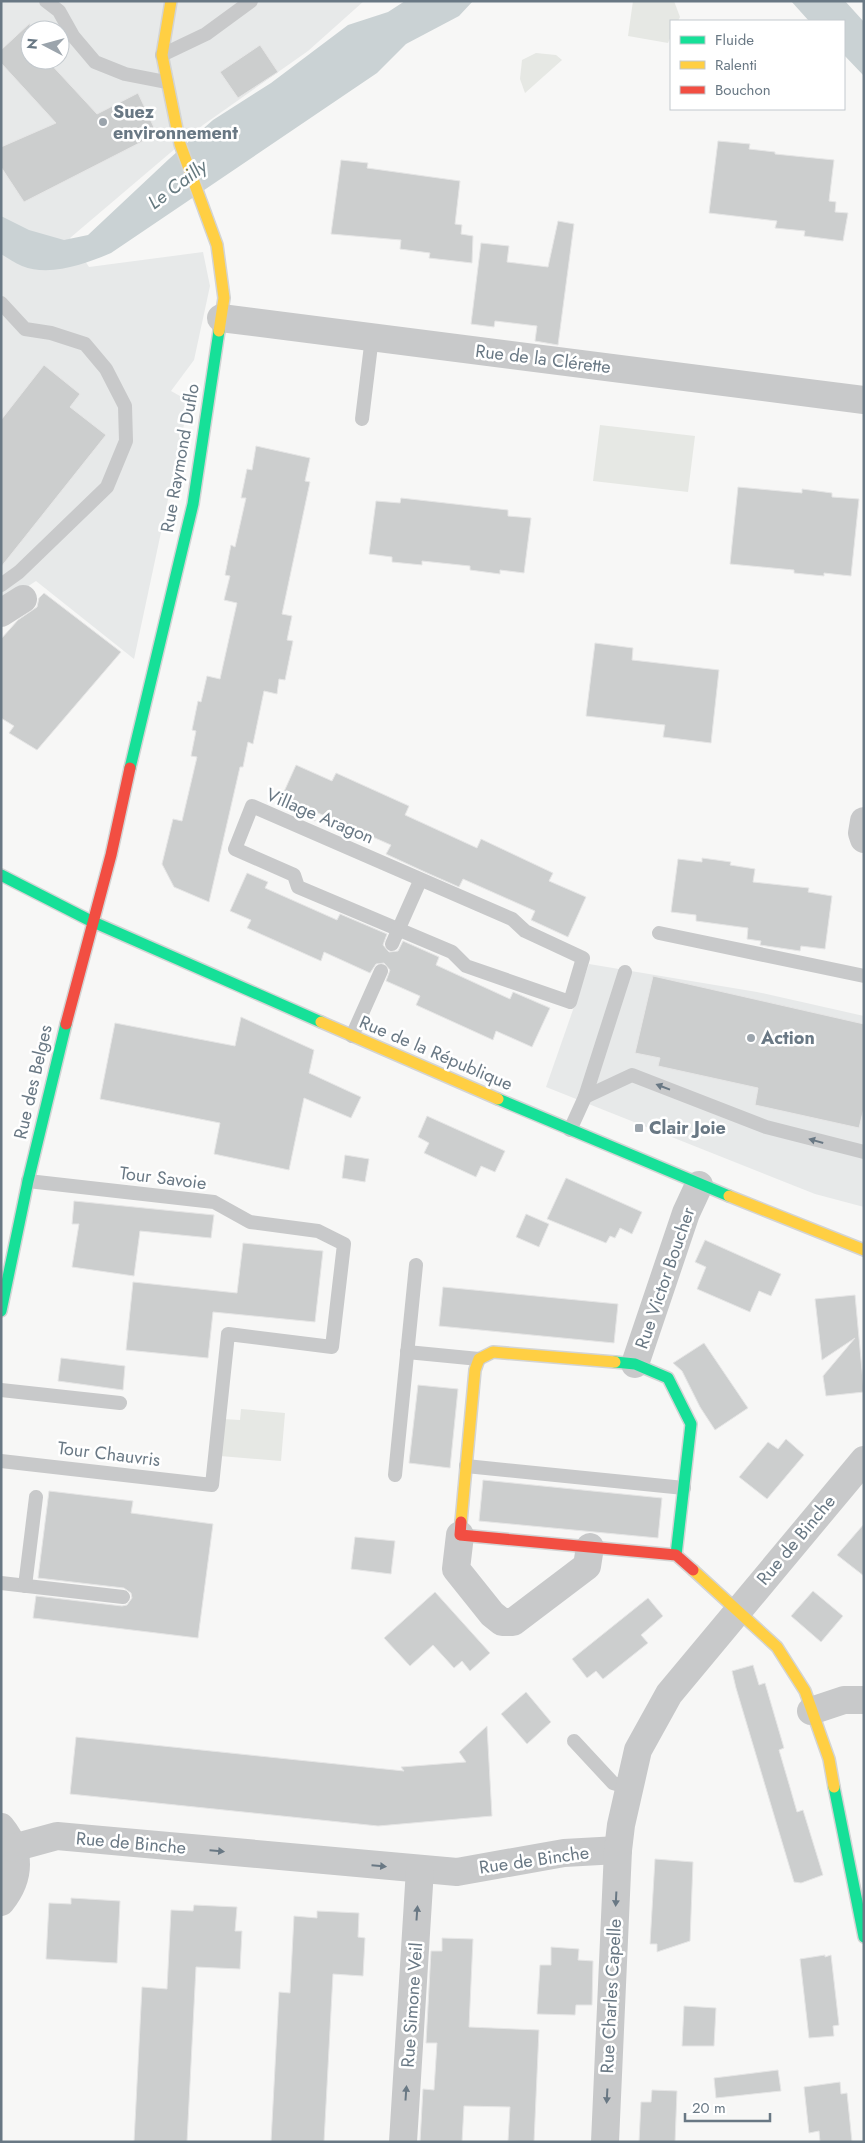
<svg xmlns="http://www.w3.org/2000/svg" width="865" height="2143" viewBox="0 0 865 2143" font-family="Jost,sans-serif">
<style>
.built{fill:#e7e9e9;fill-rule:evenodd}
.green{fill:#e6e8e4}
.water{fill:#cad2d4}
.building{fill:#cccece;stroke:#e6e6e6}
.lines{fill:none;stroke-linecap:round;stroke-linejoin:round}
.fast-casing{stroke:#d3d4d4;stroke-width:14}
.slow-casing{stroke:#d3d4d4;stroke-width:14}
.jam-casing{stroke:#d3d4d4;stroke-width:14}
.lane{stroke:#c8c9ca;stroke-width:14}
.street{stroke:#c8c9ca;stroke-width:28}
.fast{stroke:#16e098;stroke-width:11}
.slow{stroke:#ffcf43;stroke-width:11}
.jam{stroke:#f24e42;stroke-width:11}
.oneway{fill:#697884}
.poi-dot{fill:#9ba4ac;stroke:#fff;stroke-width:2}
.labels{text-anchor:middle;stroke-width:5;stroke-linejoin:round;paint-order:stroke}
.poi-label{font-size:18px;font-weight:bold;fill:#697884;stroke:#fff;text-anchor:start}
.street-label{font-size:18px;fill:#697884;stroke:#fff}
.water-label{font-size:19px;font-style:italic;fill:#65797f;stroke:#fff}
</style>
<rect width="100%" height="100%" fill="#f7f7f6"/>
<g class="built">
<path d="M1,1H364L308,51L203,125L70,238L89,267L203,252L210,286L194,360L171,391L189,401L134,659L36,581L1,604ZM30,30H60V60H30Z"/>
<path d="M589,964L757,992L864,1016V1207L815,1194L546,1087Z"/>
</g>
<g class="green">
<path d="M633,1H674L680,17L678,21H671V36L668,43L628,36Z"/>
<path d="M536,53L556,55L562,60L525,93L520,79L522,60Z"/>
<path d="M600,425L695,436L688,492L593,481Z"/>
<path d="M241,1409L285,1413L281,1461L220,1456L223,1419L240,1420Z"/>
</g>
<g class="water">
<path d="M405,1H473L459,16L406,44L377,73L111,253C85,264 50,277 22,266C15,263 8,258 1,254V216L29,230L64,240L88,235L169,159L213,120L271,83L348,25L388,12Z"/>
<path d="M791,1H845L864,22V76L844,55V21H809Z"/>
</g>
<g class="building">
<path d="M30,23V60H47L97,114L138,93L157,134L24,202L1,167V147L56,123L1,63V50Z"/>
<path d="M260,45L278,72L238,98L220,72Z"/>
<path d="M718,141L750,144L749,149L775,152V154L834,160L829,201L836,202L835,212L848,213L843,241L804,236L805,231L775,228L777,221L709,213Z"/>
<path d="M341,160L368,163L367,168L460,181L455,224L462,225L461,234L473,236L472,263L429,258L430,253L400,249L401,240L331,234Z"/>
<path d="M558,221L574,224L558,345L535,341L537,326L495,321L494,327L471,324L481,243L509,246L507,262L548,267Z"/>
<path d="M44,365L80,394L70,407L106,435L1,567V420Z"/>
<path d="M256,446L310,458L305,481L310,482L282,614L292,616L287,640L293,641L285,680L279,679L277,694L264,691L253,744L248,742L243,767H240L209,902L174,887L162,864L173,819L182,821L197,757L191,756L196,731L192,730L198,701L201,702L207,676L220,679L237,603L224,600L230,576L225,575L231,545L235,547L246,498H241L247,469L252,470Z"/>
<path d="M738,487L802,493V489L832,493V497L859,499L851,576L824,573V576L794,573V570L730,564Z"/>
<path d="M401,498L508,510V516L531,518L524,573L500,570V574L470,570V566L422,561V565L392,562V557L369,554L376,501L400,503Z"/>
<path d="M44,593L121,652L37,750L9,733L14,726L1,718V639L18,620L37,607L39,598Z"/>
<path d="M595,643L633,648L632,660L719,670L711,743L663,737L665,725L586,716Z"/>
<path d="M296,765L332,781L336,773L409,806L405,815L477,848L481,839L553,873L549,881L586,897L568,937L531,920L535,911L463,879L459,887L425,872L386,854L391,845L318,813L315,821L278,805Z"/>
<path d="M702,858L731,862L730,865L755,869L753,882L809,888L808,892L832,896L825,949L801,946L800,951L760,945L761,941L747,939L748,928L696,921V915L671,912L678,859L702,862Z"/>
<path d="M247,873L268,882L265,888L337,920L340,914L387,934L383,945L389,952L398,951L403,941L439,957L436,965L510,999L513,992L550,1008L532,1047L496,1031L493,1040L416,1005L420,996L386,981L390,970L384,963L376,964L370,973L324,952L321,961L247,928L251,920L230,911Z"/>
<path d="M653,976L864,1024V1108L859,1128L755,1105L758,1088L658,1066L660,1058L635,1053Z"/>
<path d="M241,1017L314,1050L309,1073L361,1097L351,1118L304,1098L289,1170L214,1154L220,1123L100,1099L115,1023L235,1046Z"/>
<path d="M427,1116L505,1151L495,1172L481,1166L476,1177L424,1153L429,1143L418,1137Z"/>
<path d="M345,1155L369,1159L365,1182L342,1178Z"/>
<path d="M566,1178L642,1212L632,1234L620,1228L615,1238L610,1236L606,1243L547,1219Z"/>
<path d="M74,1201L214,1215L211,1238L140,1231L134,1276L72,1267L79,1224H72Z"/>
<path d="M526,1214L549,1224L539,1247L516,1237Z"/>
<path d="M705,1240L781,1274L771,1296L759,1291L750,1312L697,1289L706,1267L695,1262Z"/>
<path d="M243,1243L323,1251L315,1322L213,1312L208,1358L126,1350L133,1282L237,1293Z"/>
<path d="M443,1287L618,1304L614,1343L439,1326Z"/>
<path d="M855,1295L864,1392L826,1396L823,1376L855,1338L822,1360L815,1299Z"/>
<path d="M704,1343L748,1408L715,1430L700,1407L682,1371L673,1363Z"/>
<path d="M61,1358L125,1366L123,1390L58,1381Z"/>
<path d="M418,1385L458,1389L450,1468L409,1463Z"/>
<path d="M786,1439L804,1455L767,1499L739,1477L768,1442L778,1449Z"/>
<path d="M483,1480L662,1498L658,1538L479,1521Z"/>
<path d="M49,1491L133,1501L131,1513L213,1524L198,1638L33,1618L36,1596L122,1606L127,1605L132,1598L131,1593L124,1588L38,1578Z"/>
<path d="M864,1524V1576L837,1555Z"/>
<path d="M355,1537L395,1541L391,1574L351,1569Z"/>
<path d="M813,1591L843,1616L821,1642L791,1616Z"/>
<path d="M435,1592L490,1653L470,1671L462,1661L454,1668L433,1645L410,1666L384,1638Z"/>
<path d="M648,1598L663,1616L641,1635L648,1643L603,1679L596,1671L587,1678L572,1659Z"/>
<path d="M753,1665L759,1685L765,1683L784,1748L779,1750L789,1784L797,1812L803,1810L823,1875L801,1883L794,1882L736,1688L732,1671Z"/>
<path d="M526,1692L551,1722L527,1744L501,1714Z"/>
<path d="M487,1726L492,1816L378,1826L70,1794L76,1737L404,1771L401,1767L466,1762L459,1752Z"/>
<path d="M655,1859L693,1862L690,1941L657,1952V1944H650Z"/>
<path d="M71,1898L120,1901L117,1963L46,1959L49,1903L71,1904Z"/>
<path d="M194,1905L237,1907L235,1931H242L240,1969L196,1967L187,2142H134L142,1987L167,1989L171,1910L193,1911Z"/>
<path d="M317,1911L359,1913L358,1937L365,1938L363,1976L333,1974L324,2142H271L279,1992L290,1993L294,1916L317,1918Z"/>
<path d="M442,1938L473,1939L469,2027L539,2030L534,2142L508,2141L510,2107L464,2106L462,2142H420L423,2089L434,2090L437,2043H426L431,1951H442Z"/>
<path d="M551,1947L579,1949L578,1960L593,1961L592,2005H576L575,2015L537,2014L540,1965H551Z"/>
<path d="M825,1955V1957L831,1955L839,2025L833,2026L834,2036L809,2038L800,1959Z"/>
<path d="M684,2006L716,2008L714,2046H682Z"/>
<path d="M778,2070L781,2091L716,2098L714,2078Z"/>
<path d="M840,2082L841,2094L847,2093L852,2142H820L819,2131L809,2133L804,2087Z"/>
<path d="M652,2090L677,2091L675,2142H639L641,2102H651Z"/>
</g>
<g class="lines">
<g class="fast-casing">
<g id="fast">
<path d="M130,768L193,504L219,331"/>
<path d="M1,875L91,921L321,1022"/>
<path d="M498,1099L729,1196"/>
<path d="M1,1311L28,1181L66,1024"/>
<path d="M615,1362L635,1364L668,1378L691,1424L676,1555"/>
<path d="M834,1787L864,1937"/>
</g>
</g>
<g class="slow-casing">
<g id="slow">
<path d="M171,1L162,55L180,144L217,245L224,298L219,331"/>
<path d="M321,1022L498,1099"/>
<path d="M729,1196L864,1250"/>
<path d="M461,1522L475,1370L479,1359L493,1352L615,1362"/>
<path d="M693,1570L777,1647L805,1691L829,1759L834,1787"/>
</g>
</g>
<g class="jam-casing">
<g id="jam">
<path d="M66,1024L111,855L130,768"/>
<path d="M461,1522L460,1535L676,1555L693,1570"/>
</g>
</g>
<g class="lane">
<path d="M46,1L59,11L73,36L95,62L125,74L166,82"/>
<path d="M162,55L206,34L251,1"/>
<path d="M1,303L25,329L51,333L85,344L106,369L125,406L126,441L107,487L19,572L1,585"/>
<path d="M362,419L372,337"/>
<path d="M252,806L512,919L525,931L583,958L570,1002L466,966L452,952L298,887L294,875L235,849Z"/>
<path d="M659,933L864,976"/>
<path d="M392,944L420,881"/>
<path d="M352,1036L381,971"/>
<path d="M585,1097L632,1075L766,1127L864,1152"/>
<path d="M570,1130L585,1097L625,972"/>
<path d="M407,1352L479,1359"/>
<path d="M1,1390L120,1403"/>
<path d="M1,1461L212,1485L228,1334L332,1347L344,1244L318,1231L250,1222L214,1202L28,1181"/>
<path d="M466,1466L684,1488"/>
<path d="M395,1475L416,1265"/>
<path d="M1,1583L123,1597"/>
<path d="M25,1586L36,1497"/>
<path d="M574,1741L613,1783L630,1788"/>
</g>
<g class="street">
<path d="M221,318L864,400"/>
<path d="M1,613L23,599"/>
<path d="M864,821L862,833L864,839"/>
<path d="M635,1364L686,1213L699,1185"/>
<path d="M460,1535L456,1569L492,1614L502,1622H513L587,1566L590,1547"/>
<path d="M811,1711L844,1700H864"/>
<path d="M1,1827C21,1852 21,1877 1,1902"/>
<path d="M13,1848L57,1836L457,1872L564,1853L618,1850"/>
<path d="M403,2142L420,1869"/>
<path d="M605,2142L618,1850L621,1825L638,1750L669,1694L864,1460"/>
</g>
<use href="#fast" class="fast"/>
<use href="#slow" class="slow"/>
<use href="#jam" class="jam"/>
</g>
<defs><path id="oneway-solid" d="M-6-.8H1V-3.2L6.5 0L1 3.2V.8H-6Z" transform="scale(1.25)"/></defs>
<g class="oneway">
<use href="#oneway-solid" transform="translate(663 1087) rotate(-159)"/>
<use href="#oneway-solid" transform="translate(816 1141) rotate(-164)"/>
<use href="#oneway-solid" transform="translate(217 1851) rotate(5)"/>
<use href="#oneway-solid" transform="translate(379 1866) rotate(5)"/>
<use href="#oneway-solid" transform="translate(616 1899) rotate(93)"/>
<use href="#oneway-solid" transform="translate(417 1913) rotate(-86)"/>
<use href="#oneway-solid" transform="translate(406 2093) rotate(-86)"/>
<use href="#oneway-solid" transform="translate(607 2096) rotate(93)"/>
</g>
<g class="poi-dot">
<circle cx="103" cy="122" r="5"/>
<circle cx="751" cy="1038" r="5"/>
<rect x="634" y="1123" width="10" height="10" rx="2.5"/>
</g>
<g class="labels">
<g class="poi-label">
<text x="113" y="118">Suez<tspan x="113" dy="21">environnement</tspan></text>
<text x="761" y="1044">Action</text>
<text x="649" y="1134">Clair Joie</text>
</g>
<g class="street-label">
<text transform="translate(543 359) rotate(7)" y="6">Rue de la Clérette</text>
<text transform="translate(180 458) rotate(-80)" y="6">Rue Raymond Duflo</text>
<text transform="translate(320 816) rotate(23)" y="6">Village Aragon</text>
<text transform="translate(436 1053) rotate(23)" y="6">Rue de la République</text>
<text transform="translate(33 1082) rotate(-77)" y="6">Rue des Belges</text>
<text transform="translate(163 1178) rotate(7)" y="6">Tour Savoie</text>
<text transform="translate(665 1278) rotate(-71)" y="6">Rue Victor Boucher</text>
<text transform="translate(109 1454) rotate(7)" y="6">Tour Chauvris</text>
<text transform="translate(796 1540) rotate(-50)" y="6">Rue de Binche</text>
<text transform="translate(131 1843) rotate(5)" y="6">Rue de Binche</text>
<text transform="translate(534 1860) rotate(-8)" y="6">Rue de Binche</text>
<text transform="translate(611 1996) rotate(-87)" y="6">Rue Charles Capelle</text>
<text transform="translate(412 2005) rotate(-86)" y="6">Rue Simone Veil</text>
</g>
<g class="water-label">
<text transform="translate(177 184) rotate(-37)" y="7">Le Cailly</text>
</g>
</g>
<rect width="865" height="2143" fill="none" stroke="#697884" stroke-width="5"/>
<rect x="670" y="20" width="175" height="90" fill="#ffffff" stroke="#c3c9ce"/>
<rect x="680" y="36" width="25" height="8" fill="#16e098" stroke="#c3c9ce"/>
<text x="715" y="45" font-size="15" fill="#697884">Fluide</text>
<rect x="680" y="61" width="25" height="8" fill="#ffcf43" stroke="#c3c9ce"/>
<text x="715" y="70" font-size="15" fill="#697884">Ralenti</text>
<rect x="680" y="86" width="25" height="8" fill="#f24e42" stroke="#c3c9ce"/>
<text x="715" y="95" font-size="15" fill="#697884">Bouchon</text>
<g transform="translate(45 45) rotate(276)"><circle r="24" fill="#ffffff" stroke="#c3c9ce"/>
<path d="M0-4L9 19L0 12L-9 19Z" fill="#9ba4ac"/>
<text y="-8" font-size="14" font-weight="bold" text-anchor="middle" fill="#697884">N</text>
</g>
<path d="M685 2113v8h85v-8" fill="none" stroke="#697884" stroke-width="2.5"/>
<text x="692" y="2113" font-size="15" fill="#697884" stroke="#ffffff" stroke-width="4" paint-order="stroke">20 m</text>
</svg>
